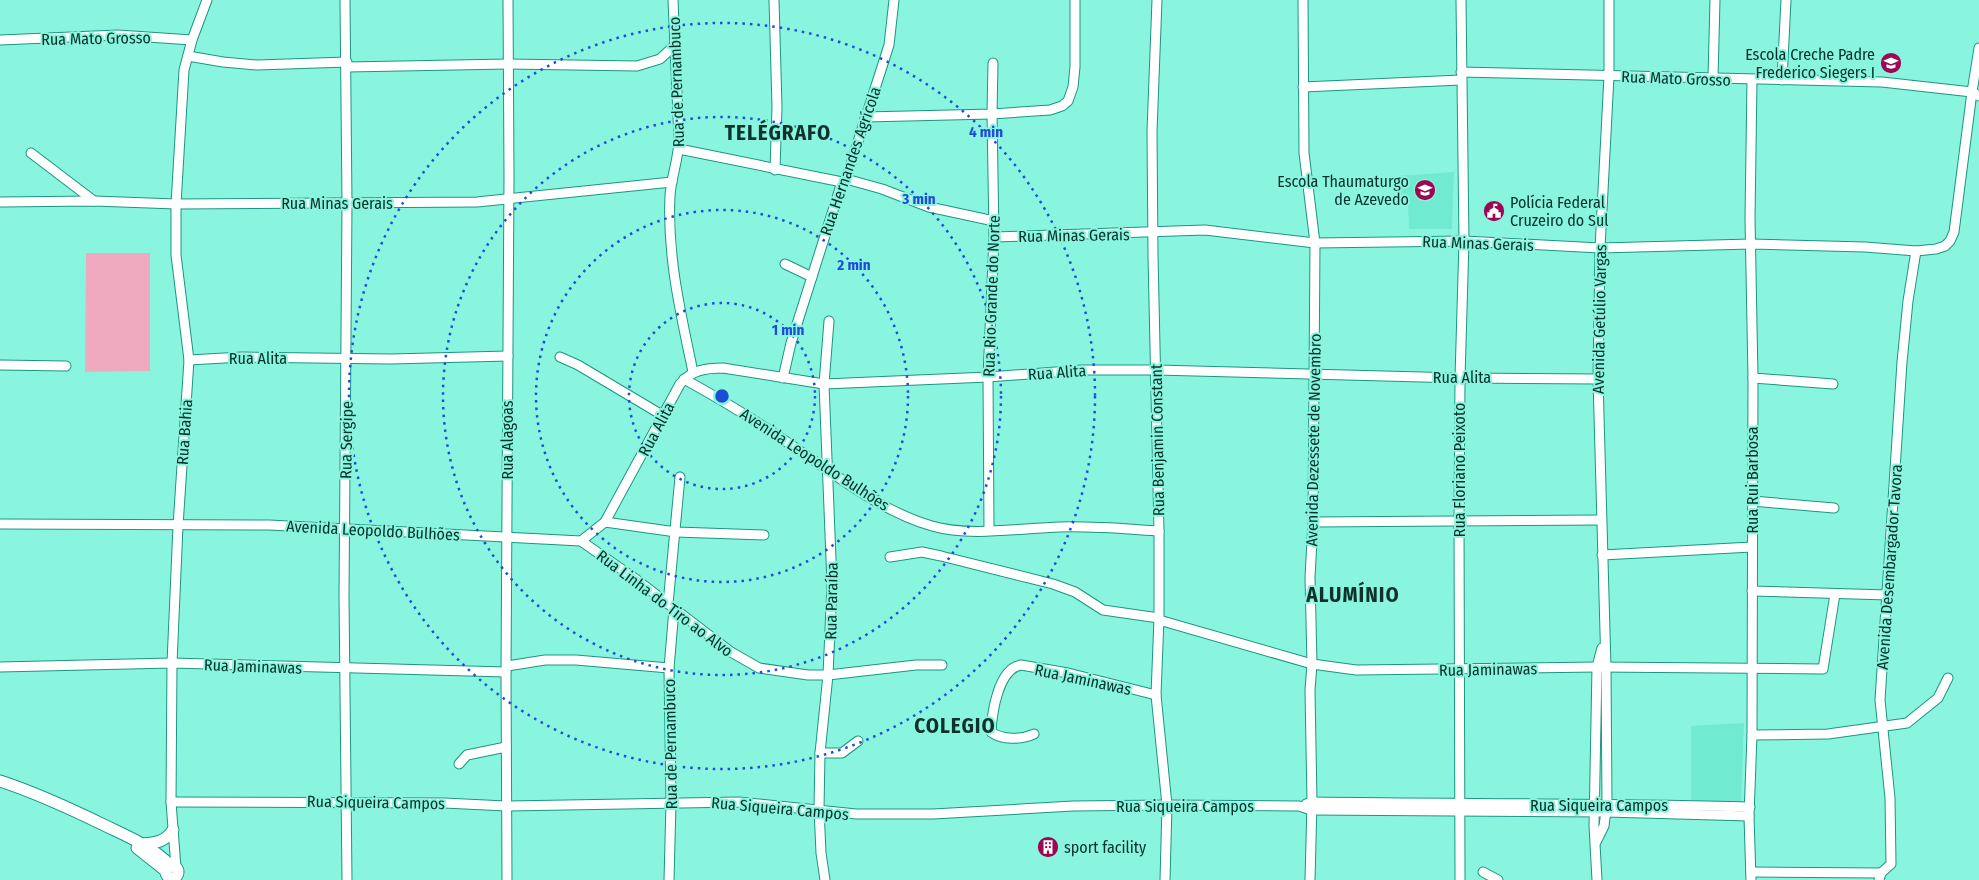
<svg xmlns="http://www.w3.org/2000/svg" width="1979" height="880" viewBox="0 0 1979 880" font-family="'Fira Sans Condensed',sans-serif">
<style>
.built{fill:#71ead2}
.pitch{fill:#f0aac0}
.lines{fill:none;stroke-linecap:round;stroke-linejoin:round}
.minor-casing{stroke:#1a9682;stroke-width:11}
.major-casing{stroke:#1a9682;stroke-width:13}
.minor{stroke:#fff;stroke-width:9}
.major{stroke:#fff;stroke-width:11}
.ring{fill:none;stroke:#1d4ed8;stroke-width:2.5;stroke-dasharray:2.5 5}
.labels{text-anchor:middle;stroke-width:4;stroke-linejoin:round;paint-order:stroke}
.street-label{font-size:16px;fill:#003129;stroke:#8af5df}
.poi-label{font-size:16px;fill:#003129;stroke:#8af5df;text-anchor:end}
.district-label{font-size:21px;font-weight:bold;letter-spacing:1px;fill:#0e312b;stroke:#8af5df}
.centre{fill:#1d4ed8;stroke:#8af5df;stroke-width:2.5}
.ring-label{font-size:15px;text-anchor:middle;font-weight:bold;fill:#1d4ed8;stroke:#8af5df;stroke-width:4;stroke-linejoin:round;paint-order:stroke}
</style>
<rect width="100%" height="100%" fill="#8af5df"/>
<g class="built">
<path d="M1454,172L1452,229H1409L1408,204H1396V176Z"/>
<path d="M1744,723L1741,804L1691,803V726Z"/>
</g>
<path class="pitch" d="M86,253H150V371L85,372Z"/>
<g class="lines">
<g class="minor-casing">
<g id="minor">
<path d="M345,0L347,203L344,596L347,880"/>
<path d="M673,0L679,139C679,158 671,177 670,196C667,256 681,315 693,372"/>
<path d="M774,0L777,107L775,170"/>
<path d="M1157,0L1152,131L1153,255L1159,531V618L1156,695L1167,805L1165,880"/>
<path d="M1303,0L1304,153L1315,243L1313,522L1310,577L1312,664L1310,690L1312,802L1310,880"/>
<path d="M0,40L118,35L192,40"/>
<path d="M188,56L223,62L257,65L347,62"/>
<path d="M347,67L508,64L637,66L660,59L674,46"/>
<path d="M1461,72L1882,82L1972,92L1979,96"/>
<path d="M1713,78L1715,0"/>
<path d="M1782,80L1786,0"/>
<path d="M1303,87L1461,80"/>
<path d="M865,117L992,114L1050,110L1062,106L1068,101L1073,87L1075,67V0"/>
<path d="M679,149L842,182"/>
<path d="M31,153L94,201"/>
<path d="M846,179L882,189L929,207L994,221"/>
<path d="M0,202L94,201L176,204L477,202L672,182"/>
<path d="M994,237L1205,230L1315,243L1464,241L1600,248L1751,244L1865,247L1916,251L1936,249L1945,246L1950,241L1954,232L1972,92L1979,48"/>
<path d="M785,264L812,277"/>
<path d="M560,357L578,365L662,415"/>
<path d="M189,360L242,357L391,359L508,356"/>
<path d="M0,365L66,366"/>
<path d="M783,378L791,343L842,182L846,179L889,45L894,0"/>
<path d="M1753,378L1833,384"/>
<path d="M684,379C724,401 763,425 800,451C842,479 883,512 932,526C970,537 1021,528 1060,527C1093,526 1126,529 1159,531"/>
<path d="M1752,501L1834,508"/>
<path d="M605,522L676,532L764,535"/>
<path d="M1313,522L1601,520"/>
<path d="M0,524L269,525L581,541L605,522L680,384C692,370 705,368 723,368L824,384L988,377L1082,370H1156L1460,378L1598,379"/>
<path d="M989,530L988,377L994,237L992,114L993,63"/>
<path d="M581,541L637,580L731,652L759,668L808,675H828L916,665H942"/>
<path d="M1602,555L1752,547"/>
<path d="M890,557L922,552L941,556L1053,584L1075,592L1103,610L1159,618"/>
<path d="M1752,591L1888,595"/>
<path d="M668,604L680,477"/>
<path d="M1159,620L1312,664L1356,670L1597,667L1823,669L1835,594"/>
<path d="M507,666L545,660H576L669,668"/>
<path d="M0,667L172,663L506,672"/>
<path d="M1034,734C1021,740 1002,740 991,732C992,713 998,669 1021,665L1068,673L1156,695"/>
<path d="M1752,735L1828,734L1907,723L1938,698L1948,678"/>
<path d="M820,753H842L858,741"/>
<path d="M459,764L467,755L506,747"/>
<path d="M171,802L444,803L506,806L739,802L856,814H933L1073,806L1167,805L1299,806L1311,810L1606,812L1749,816"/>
<path d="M1306,804L1312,802C1458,804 1604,803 1750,807"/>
<path d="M1596,842L1604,826L1607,803L1606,668L1598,379L1600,248L1609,76V0"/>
<path d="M176,868L171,802L172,663L178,526L189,360L176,255V204L184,70L192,40L207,0"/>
<path d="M1483,872L1498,880"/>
<path d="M1751,872L1881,873"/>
<path d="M507,880L506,672L509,177L508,0"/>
<path d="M669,880L671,803L669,668L674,609"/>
<path d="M825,880L821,853L819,809L820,753L828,675L832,584L824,384L829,321"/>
<path d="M1460,880L1459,521L1460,378L1464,241L1461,0"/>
<path d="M1597,880L1594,826L1597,667L1602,648"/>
<path d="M1751,880L1749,816L1752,735L1753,378L1750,218L1752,80"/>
<path d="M1879,880L1881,873L1891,864L1890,798L1880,700L1902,362L1908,301L1916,251"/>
</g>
</g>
<g class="major-casing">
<g id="major">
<path d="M0,781C37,793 71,809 106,826C129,837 153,847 171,866"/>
<path d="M142,844C156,843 165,842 173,830"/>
<path d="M137,848L166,871"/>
<circle cx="172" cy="872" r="6"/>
</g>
</g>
<use href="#minor" class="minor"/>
<use href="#major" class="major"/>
</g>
<g class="ring">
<circle cx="722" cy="396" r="93"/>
<circle cx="722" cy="396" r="186"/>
<circle cx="722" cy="396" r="279"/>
<circle cx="722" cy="396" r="373"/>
</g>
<defs>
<g id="school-disc" transform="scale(1.125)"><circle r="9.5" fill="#9c0754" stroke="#8af5df"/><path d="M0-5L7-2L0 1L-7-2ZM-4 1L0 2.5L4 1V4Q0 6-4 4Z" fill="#fff"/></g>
<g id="civic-disc" transform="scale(1.125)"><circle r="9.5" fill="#9c0754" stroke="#8af5df"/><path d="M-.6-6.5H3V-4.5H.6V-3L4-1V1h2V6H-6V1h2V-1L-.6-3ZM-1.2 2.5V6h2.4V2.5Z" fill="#fff"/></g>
<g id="building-disc" transform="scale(1.125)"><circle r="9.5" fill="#9c0754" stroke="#8af5df"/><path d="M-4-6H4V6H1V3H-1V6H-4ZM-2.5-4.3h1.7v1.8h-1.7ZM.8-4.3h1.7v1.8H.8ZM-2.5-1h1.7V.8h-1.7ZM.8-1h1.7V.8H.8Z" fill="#fff"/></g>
</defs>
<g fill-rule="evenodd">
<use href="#school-disc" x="1891" y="63"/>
<use href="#school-disc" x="1425" y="190"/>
<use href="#civic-disc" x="1494" y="211"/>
<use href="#building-disc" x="1048" y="847"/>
</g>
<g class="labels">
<g class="street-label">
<text transform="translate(96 38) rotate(-1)" y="6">Rua Mato Grosso</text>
<text transform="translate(1676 78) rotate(2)" y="6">Rua Mato Grosso</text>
<text transform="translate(676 82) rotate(-92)" y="6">Rua de Pernambuco</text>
<text transform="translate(850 161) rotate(-71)" y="6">Rua Hernandes Agrícola</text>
<text x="337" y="209">Rua Minas Gerais</text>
<text transform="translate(1074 235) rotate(-1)" y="6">Rua Minas Gerais</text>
<text transform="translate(1478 243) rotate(2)" y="6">Rua Minas Gerais</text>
<text transform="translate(991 296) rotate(-88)" y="6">Rua Rio Grande do Norte</text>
<text transform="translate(1599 319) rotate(-89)" y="6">Avenida Getúlio Vargas</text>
<text x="258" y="364">Rua Alita</text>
<text transform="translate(1057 372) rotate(-4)" y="6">Rua Alita</text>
<text x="1462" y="383">Rua Alita</text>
<text transform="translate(656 429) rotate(-62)" y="6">Rua Alita</text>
<text transform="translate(184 432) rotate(-86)" y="6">Rua Bahia</text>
<text transform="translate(346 440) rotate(-89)" y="6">Rua Sergipe</text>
<text transform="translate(507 440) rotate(-90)" y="6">Rua Alagoas</text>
<text transform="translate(1157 440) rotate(-91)" y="6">Rua Benjamin Constant</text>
<text transform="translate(1313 440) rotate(-89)" y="6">Avenida Dezessete de Novembro</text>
<text transform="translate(815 459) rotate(33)" y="6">Avenida Leopoldo Bulhões</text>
<text transform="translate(1459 470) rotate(-90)" y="6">Rua Floriano Peixoto</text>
<text transform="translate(1752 480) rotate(-90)" y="6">Rua Rui Barbosa</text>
<text transform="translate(373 530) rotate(3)" y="6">Avenida Leopoldo Bulhões</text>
<text transform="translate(1889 567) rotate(-86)" y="6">Avenida Desembargador Tavora</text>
<text transform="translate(831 601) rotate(-89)" y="6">Rua Paraíba</text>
<text transform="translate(665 603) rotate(37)" y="6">Rua Linha do Tiro ao Alvo</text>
<text transform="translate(253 666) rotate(2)" y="6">Rua Jaminawas</text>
<text transform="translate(1488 669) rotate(-1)" y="6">Rua Jaminawas</text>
<text transform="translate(1083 679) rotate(12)" y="6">Rua Jaminawas</text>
<text transform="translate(670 744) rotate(-91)" y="6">Rua de Pernambuco</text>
<text transform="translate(376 802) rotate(1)" y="6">Rua Siqueira Campos</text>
<text x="1599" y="811">Rua Siqueira Campos</text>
<text x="1185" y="812">Rua Siqueira Campos</text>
<text transform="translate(780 808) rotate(5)" y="6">Rua Siqueira Campos</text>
</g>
<g class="poi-label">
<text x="1875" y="60">Escola Creche Padre<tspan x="1875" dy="18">Frederico Siegers I</tspan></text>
<text x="1409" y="187">Escola Thaumaturgo<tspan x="1409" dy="18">de Azevedo</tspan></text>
<text x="1510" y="208" text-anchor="start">Polícia Federal<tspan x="1510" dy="18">Cruzeiro do Sul</tspan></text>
<text x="1064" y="853" text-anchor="start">sport facility</text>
</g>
<g class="district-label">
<text x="778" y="140">TELÉGRAFO</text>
<text x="1353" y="602">ALUMÍNIO</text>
<text x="955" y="733">COLEGIO</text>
</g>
</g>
<circle cx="722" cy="396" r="8" class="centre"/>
<g class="ring-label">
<text x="986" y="137">4 min</text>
<text x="919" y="204">3 min</text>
<text x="854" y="270">2 min</text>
<text x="788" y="335">1 min</text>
</g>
</svg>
